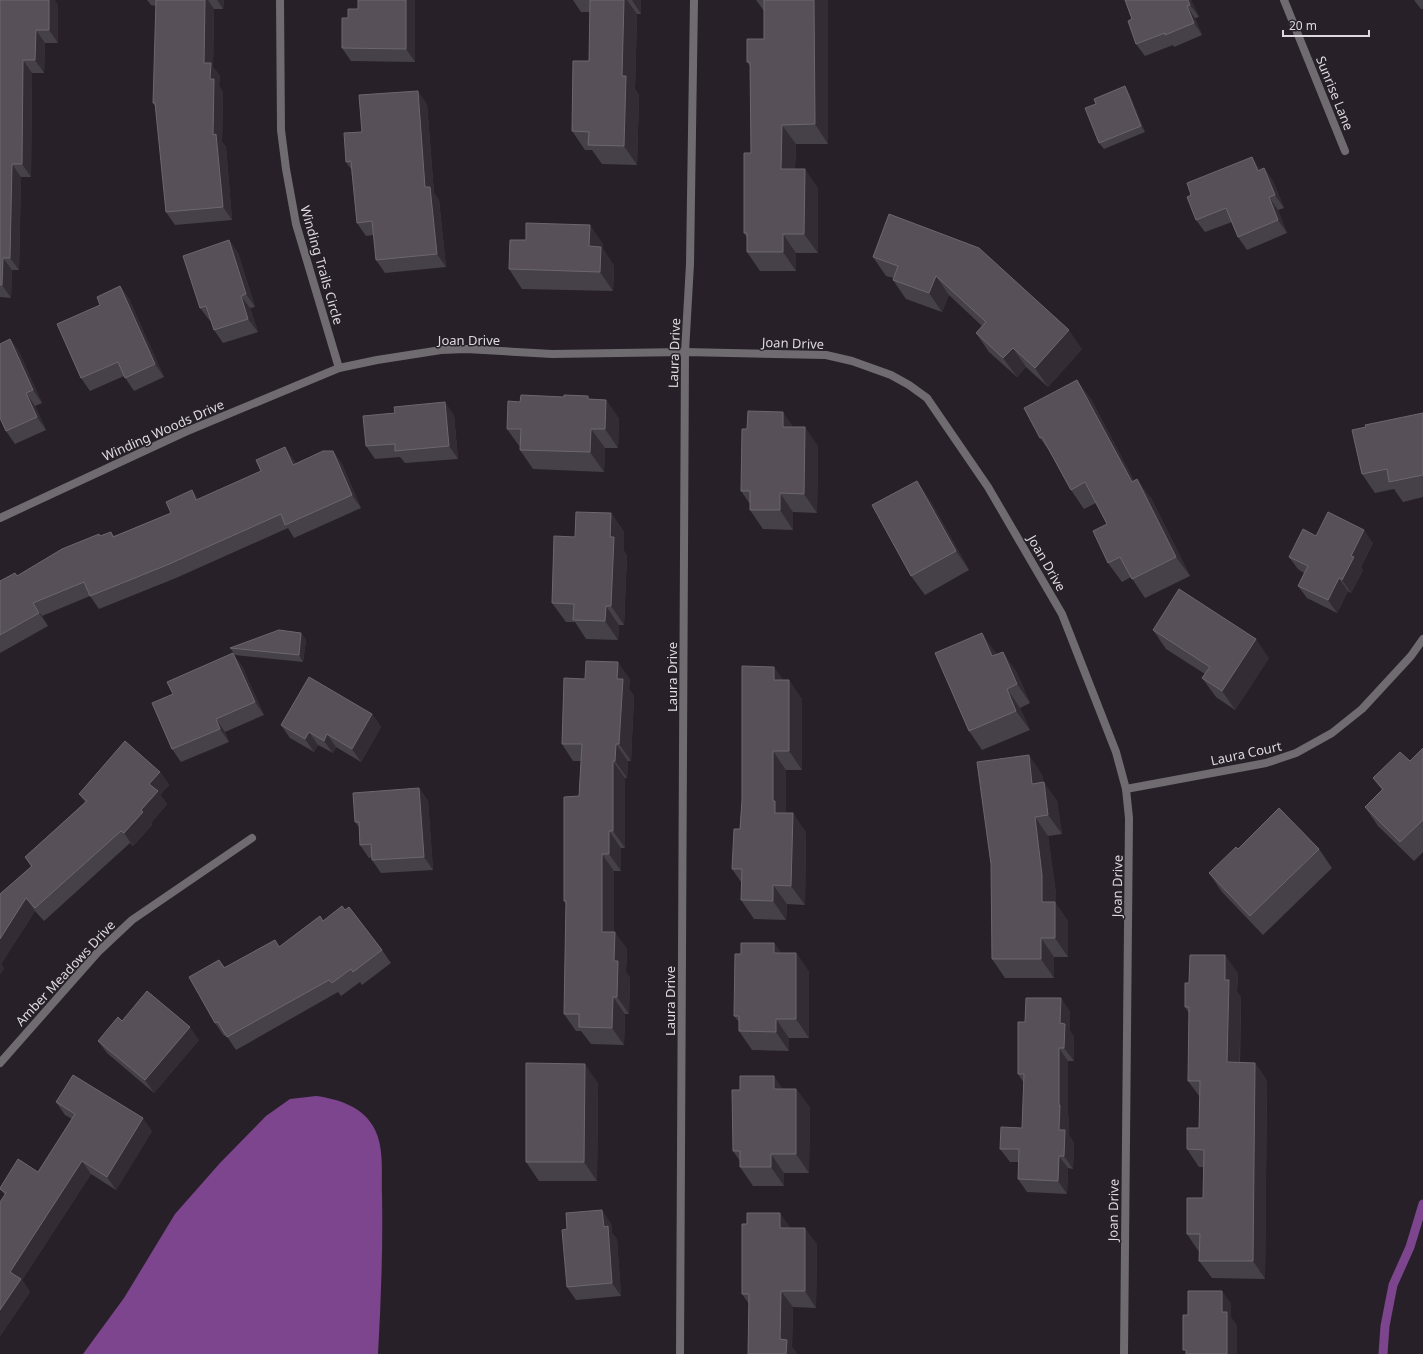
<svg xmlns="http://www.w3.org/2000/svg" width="1423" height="1354" viewBox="0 0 1423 1354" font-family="'Noto Sans',sans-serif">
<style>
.water{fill:#7d458d}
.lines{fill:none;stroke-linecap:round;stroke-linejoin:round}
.stream{stroke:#7d458d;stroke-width:9}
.street{stroke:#6f6b70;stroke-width:8}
.wall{fill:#464048}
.shaded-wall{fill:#332c35}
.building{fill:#575059;stroke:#6c666e}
.labels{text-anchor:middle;stroke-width:3;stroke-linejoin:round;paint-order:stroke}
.street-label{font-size:13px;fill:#ded9df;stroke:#272029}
</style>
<rect width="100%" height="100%" fill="#272029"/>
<path class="water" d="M316,1096C338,1099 361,1106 373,1126C385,1146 381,1173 382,1195C383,1248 381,1301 378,1354H83L124,1298L175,1214L220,1163L266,1116L290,1099Z"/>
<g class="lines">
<path class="stream" d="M1383,1354L1385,1326L1393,1285L1410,1247L1423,1204"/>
<g class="street">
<path d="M280,0L281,130L286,169L296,224L339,368"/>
<path d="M1284,0L1345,151"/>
<path d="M0,518L185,432L339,368L377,360L441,350L466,349L552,354L685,352L826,355L852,361L891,375L909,385L927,398L988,487L1062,614L1116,752L1126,789L1129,818L1124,1354"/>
<path d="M1126,789L1266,763L1296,753L1332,733L1362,709L1411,656L1423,639"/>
<path d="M0,1063L98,952L132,920L252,838"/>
<path d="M680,1354L685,352L690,264L694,0"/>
</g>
</g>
<g class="wall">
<path d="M0,0L58,5V43H45L44,73H32L31,177H21L19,270H12L11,298L0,297Z"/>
<path d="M147,0H224L223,9H214L213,67L220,76L219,86L223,92L222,142L226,147L232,220L175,225L166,212L156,107L153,103L156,6L151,5Z"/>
<path d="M358,0H415V62L351,61L342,48L348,18L358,9Z"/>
<path d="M573,0H641V14H637L635,89L639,95L637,165L602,164L592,150H585L572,131L589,61L590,12H581Z"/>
<path d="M756,0H828V144H796L795,169L818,188V253H796V271H760L747,252V238L744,233L751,153L750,66L747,62L764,39V11Z"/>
<path d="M1125,0H1191L1199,17L1195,18L1202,35L1174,47L1173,45L1145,56L1136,44L1132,19Z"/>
<path d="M1414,0H1423V9H1421Z"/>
<path d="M1129,93L1145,132L1104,149L1099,143Z"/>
<path d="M427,104L434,193L439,200L446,267L385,273L376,260L374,235L366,236L357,223L351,169L346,162L362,132Z"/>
<path d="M1264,168L1273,181L1284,208L1278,210L1287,233L1247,250L1238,237L1232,222L1205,232L1196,220L1261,169Z"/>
<path d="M889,214L1082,349L1048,387L1026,367L1017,377L989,352L976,333L982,326L949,295L942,312L906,299L893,280L894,278L886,276L873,257Z"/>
<path d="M229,240L238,253L255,307L250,308L258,332L223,343L214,330L211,320L210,321L200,308Z"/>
<path d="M526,240L603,244V249L614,266L613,291L522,289L509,269Z"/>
<path d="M120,286L129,299L164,377L134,391L124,376L90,391L81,378L100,305Z"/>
<path d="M10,339L19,352L42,403L35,406L46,430L15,444L6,431Z"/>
<path d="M591,399L606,400L619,419L618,448H605L604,472L533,469L520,450V447L507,429L520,402Z"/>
<path d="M1091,399L1134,481L1151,498L1190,576L1145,598L1131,577L1122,582L1108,563L1107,524L1096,503L1084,509L1071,490L1050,452L1040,438Z"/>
<path d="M1423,413V497L1403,502L1394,489L1375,493L1362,474L1366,427Z"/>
<path d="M454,415L458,459L405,463L400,457L375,459L366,446Z"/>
<path d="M794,427L818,446L817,513L793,512V530L763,529L750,510V504L741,491Z"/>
<path d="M333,451L342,464L361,508L294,538L288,528L176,578L99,609L90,596L42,616L48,626L0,653V581L17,576L99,534L100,536L111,532L114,536L171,513L192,490L198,499L294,460L296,464Z"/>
<path d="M930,500L969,570L925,595L911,576Z"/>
<path d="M611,513L624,532V551L627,556L624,625H619L618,640L586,639L575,622H566L552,603L575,537Z"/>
<path d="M1316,536L1373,543L1361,567L1363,570L1351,593L1348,591L1337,613L1307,598L1298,586L1304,573L1298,569L1289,557Z"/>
<path d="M1153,630L1269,658L1235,710L1216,697L1202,678L1205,674L1166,649Z"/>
<path d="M301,633L306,640L303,662L235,655L230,648Z"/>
<path d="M995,652L996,654L1016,671L1030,703L1020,708L1030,730L982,750L969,731Z"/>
<path d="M242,666L264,715L225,732L229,742L181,762L172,749Z"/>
<path d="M585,679H630L629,689L634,696L631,761H628L627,778H625V848H621V871H614V932L627,949L626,972L630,978L629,1014H625L624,1045L591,1044L581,1031H576L564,1014L566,904L564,901L579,796L581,761H573L562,744Z"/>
<path d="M784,680L802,699V770H786V813L806,832L805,905L787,904L786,920L754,919L741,900V882L732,869L740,829L742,800Z"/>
<path d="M372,714L381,727L361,762L336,747L333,753L318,745L314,752L290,738L281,725Z"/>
<path d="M1423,748V852L1414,861L1378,826L1365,807L1382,790L1373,778L1410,761Z"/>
<path d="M160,772L169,785L160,795L167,804L151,823L152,825L133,846L130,843L44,921L35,911L1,964L4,968L0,974V894L31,867L25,857L85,802L79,794Z"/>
<path d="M1042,774L1043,782L1057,801L1062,834L1048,836L1056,894V904L1068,921V957H1054V978H1005L992,959Z"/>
<path d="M419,788L428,801L433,870L381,873L372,860V857L369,858L360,845L359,827L355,822Z"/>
<path d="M1238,849H1319L1332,868L1263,935L1222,892L1209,873Z"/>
<path d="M323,921L382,950L391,963L362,985L360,982L341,996L338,992L236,1050L226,1035L224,1036L215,1023L219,960L225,967L275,940L280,947Z"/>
<path d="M774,943L781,953H796L809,972V1038H789V1051L752,1050L739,1031V1022L734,1016L741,954Z"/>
<path d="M1238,973L1237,992L1241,997L1240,1063H1255L1267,1081L1265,1279L1212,1278L1199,1261V1252L1187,1234L1203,1198L1204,1167H1199L1187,1149L1199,1128L1200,1097L1188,1081L1189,1013L1185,1007Z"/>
<path d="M1070,1011V1031L1074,1037V1061H1068V1116L1069,1118V1135L1074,1143L1073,1169L1068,1168L1067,1194L1027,1192L1018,1179V1162H1010L1000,1149L1022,1128L1024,1083L1018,1074L1025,1022Z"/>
<path d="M122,1021L199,1040L154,1093L107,1053L98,1041Z"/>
<path d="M598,1083L597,1181H539L526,1162Z"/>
<path d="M782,1089H796L810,1108L809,1173H784V1186H753L740,1167V1161L733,1151Z"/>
<path d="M56,1102L152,1131L116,1190L91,1174L22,1280L30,1292L0,1336L5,1195L0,1189L38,1172L72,1119L65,1115Z"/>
<path d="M611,1223L612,1233L617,1239L621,1296L576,1300L567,1287Z"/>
<path d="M790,1228L817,1244L816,1308L793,1307L792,1347L797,1354H748L749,1304L742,1294Z"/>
</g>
<g class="shaded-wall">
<path d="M49,0H55L58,5V43L49,30Z"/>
<path d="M205,0H208L214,9L213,67L220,76L219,86L223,92L222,142L226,147L232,220L223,207L213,135L204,63Z"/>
<path d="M217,0H224L223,9Z"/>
<path d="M406,0H415V62L406,49Z"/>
<path d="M624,0H627L637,14L635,89L639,95L637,165L624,146L622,76Z"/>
<path d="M632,0H641V14Z"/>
<path d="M814,0H828V144L815,124Z"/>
<path d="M1188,0H1191L1199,17L1190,5Z"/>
<path d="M1187,6L1195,18L1202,35L1194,23Z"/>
<path d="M36,30L45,43L44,73L35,60Z"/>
<path d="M23,60L32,73L31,177L22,164Z"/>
<path d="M1125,86L1129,93L1145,132L1141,126Z"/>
<path d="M418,91L427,104L434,193L439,200L446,267L437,254L425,187Z"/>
<path d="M782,125L796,144L794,188L781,169Z"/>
<path d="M1252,157L1261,170L1258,171Z"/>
<path d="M12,164L21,177L19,270L10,258Z"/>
<path d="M1264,168L1273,181L1284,208L1275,195Z"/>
<path d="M805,169L818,188V253L804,234Z"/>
<path d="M1269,197L1278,210L1287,233L1278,220Z"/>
<path d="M590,225L603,244V249L614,266L613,291L600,272L589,246Z"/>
<path d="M783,234L796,253V271L783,252Z"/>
<path d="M229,240L238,253L255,307L246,294Z"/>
<path d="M3,258L12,270L11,298L2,285Z"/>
<path d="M936,276L949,295L942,312L929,293Z"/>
<path d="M120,286L129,299L164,377L155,364Z"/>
<path d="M241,296L250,308L258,332L248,319Z"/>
<path d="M1069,330L1082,349L1048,387L1035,368Z"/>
<path d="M10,339L19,352L42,403L33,390Z"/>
<path d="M1013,348L1026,367L1017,377L1003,358Z"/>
<path d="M1077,380L1091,399L1145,501L1132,482Z"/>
<path d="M26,393L35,406L46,430L37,417Z"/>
<path d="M606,400L619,419L618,448L605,429Z"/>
<path d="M445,402L454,415L458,459L449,446Z"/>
<path d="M783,412L796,431L783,427Z"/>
<path d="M805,427L818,446L817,513L804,494Z"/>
<path d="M591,429L605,448L604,472L590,452Z"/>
<path d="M285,447L294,460L302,478L293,465Z"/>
<path d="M333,451L342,464L361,508L352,495Z"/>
<path d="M1137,479L1151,498L1190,576L1176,557Z"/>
<path d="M917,481L930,500L969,570L956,551Z"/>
<path d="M192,490L201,503L196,500Z"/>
<path d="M780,493L793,512V530L780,510Z"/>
<path d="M611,513L624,532V551L627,556L624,625L611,606Z"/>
<path d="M1364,530L1373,543L1361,567L1363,570L1351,593L1342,580L1351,556Z"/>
<path d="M1339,578L1348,591L1337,613L1328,600Z"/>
<path d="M33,603L42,616L48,626L39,613Z"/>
<path d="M606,606L619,625L618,640L605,621Z"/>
<path d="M301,633L306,640L303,662L299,655Z"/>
<path d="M982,633L995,652L1005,675L992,656Z"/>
<path d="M1256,639L1269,658L1235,710L1222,691Z"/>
<path d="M1003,652L1016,671L1030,703L1017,684Z"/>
<path d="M233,653L242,666L264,715L255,702Z"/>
<path d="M618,662L630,679L629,689L634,696L631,761L619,744L617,679Z"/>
<path d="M774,667L788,686L774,680Z"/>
<path d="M789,680L802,699V770L789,751Z"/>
<path d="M1007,689L1020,708L1030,730L1016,711Z"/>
<path d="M372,714L381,727L361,762L352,749Z"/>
<path d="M216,719L225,732L229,742L220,729Z"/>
<path d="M309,732L318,745L314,752L305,739Z"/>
<path d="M327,734L336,747L333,753L324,741Z"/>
<path d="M616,744L628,761L627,778L615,761Z"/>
<path d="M773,751L786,770V817L775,813L773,801Z"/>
<path d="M1029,755L1042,774L1046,803L1032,784Z"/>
<path d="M613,761L625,778V848L613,831Z"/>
<path d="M160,772L169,785L160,795L167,804L151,823L152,825L133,846L124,833L141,810L149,784Z"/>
<path d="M1044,782L1057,801L1062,834L1048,815Z"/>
<path d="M419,788L428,801L433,870L424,857Z"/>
<path d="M793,813L806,832L805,905L791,886Z"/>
<path d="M1035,817L1048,836L1056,894V904L1068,921V957L1055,938L1042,902Z"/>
<path d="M609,831L621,848V871L609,854Z"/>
<path d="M602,854L614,871V949L602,932Z"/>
<path d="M773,885L787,904L786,920L773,901Z"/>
<path d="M26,898L35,911L1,964L4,968L0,974V939Z"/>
<path d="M615,932L627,949L626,972L630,978L629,1014L617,997L614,961Z"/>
<path d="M1041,938L1054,957V978L1041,959Z"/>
<path d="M774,943L787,962L774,953Z"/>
<path d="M796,953L809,972V1038L796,1019Z"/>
<path d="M1225,955L1238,973L1237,992L1241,997L1239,1080L1227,1062L1225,980Z"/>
<path d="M613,997L625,1014L624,1045L612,1028Z"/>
<path d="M1061,998L1070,1011V1031L1074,1037V1061L1064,1048L1060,1023Z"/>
<path d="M776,1019L789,1038V1051L776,1032Z"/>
<path d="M190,1027L199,1040L154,1093L145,1080Z"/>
<path d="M1059,1048L1068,1061V1116L1069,1118V1135L1074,1143L1073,1169L1064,1156L1059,1130Z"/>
<path d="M1255,1063L1267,1081L1265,1279L1253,1261Z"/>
<path d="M585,1064L598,1083L597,1181L584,1162Z"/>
<path d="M774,1076L787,1095L774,1089Z"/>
<path d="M796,1089L810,1108L809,1173L796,1154Z"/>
<path d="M143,1118L152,1131L116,1190L107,1177Z"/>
<path d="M771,1154L784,1173V1186L771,1167Z"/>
<path d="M1059,1156L1068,1168L1067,1194L1058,1181Z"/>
<path d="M82,1161L91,1174L22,1280L30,1292L0,1336V1310L10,1272Z"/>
<path d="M602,1210L611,1223L612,1233L617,1239L621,1296L612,1283L604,1227Z"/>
<path d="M780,1213L792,1230L780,1228Z"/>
<path d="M805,1228L817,1244L816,1308L805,1291Z"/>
<path d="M781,1291L793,1307L792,1347L797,1354H786L780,1339Z"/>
<path d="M1222,1291L1231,1303V1317L1237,1325V1354H1227L1222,1312Z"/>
</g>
<g class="building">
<path d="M0,0H49V30H36L35,60H23L22,164H12L10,258H3L2,285H0Z"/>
<path d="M156,0H205L204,63H211L210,79H214L213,135L216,134L223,207L166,212L155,103H153Z"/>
<path d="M358,0H406V49L342,48V18H348V9H358Z"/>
<path d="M590,0H624L622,76H626L624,146L588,145L589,132L572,131L573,61H589Z"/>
<path d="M764,0H814L815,124L782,125L781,169H805L804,234H783V252H747V233H744V153H751L750,62H747V39H764Z"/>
<path d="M1125,0H1188L1190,5L1187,6L1194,23L1165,35V33L1136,44L1128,21L1132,19Z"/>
<path d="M1125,86L1141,126L1099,143L1085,108L1096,104L1094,99Z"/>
<path d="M418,91L425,187H430L437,254L376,260L372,221L357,223L351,161L346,162L344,133L362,132L359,95Z"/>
<path d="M1252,157L1258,171L1264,168L1275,195L1269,197L1278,220L1238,237L1226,208L1196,220L1187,197L1191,195L1187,183Z"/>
<path d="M889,214L979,248L1069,330L1035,368L1013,348L1003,358L976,333L986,322L936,276L929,293L893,280L898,266L873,257Z"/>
<path d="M526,223L590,225L589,246L601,247L600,272L509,269L510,240H526Z"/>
<path d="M229,240L246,294L241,296L248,319L214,330L206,306L200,308L183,256Z"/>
<path d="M120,286L155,364L125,378L118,362L81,378L57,324L100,305L97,297Z"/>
<path d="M10,339L33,390L26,393L37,417L6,431L0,418V344Z"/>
<path d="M1077,380L1132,482L1137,479L1176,557L1132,579L1120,557L1108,563L1093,531L1107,524L1085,482L1071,490L1042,437L1040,438L1024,408Z"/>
<path d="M521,395L564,397V395L588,396V399L606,400L605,429H591L590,452L520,450L521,429H507L508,401L520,402Z"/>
<path d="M445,402L449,446L395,451V444L366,446L363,416L395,413L394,407Z"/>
<path d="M748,411L783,412V427H805L804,494L780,493V510H750V491H741L742,429H747Z"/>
<path d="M1423,413V475L1389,482L1387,469L1362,474L1352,430L1366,427L1365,425Z"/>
<path d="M285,447L293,465L323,451H333L352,495L285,525L281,514L167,565L90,596L84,582L33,603L39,613L0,635V581L15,573L17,576L62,549L99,534L100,536L111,532L113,537L171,513L166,502L192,490L196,500L261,471L256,460Z"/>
<path d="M917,481L956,551L911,576L872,505Z"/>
<path d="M576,512L611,513L610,537H614L611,606H606L605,621L573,620L574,604L552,603L554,536L575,537Z"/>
<path d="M1328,512L1364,530L1351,556L1354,557L1342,580L1339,578L1328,600L1298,586L1308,566L1289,557L1303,529L1316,536Z"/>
<path d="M1179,589L1256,639L1222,691L1202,678L1210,667L1153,630Z"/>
<path d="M279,630L301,633L299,655L230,648Z"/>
<path d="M982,633L992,656L1003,652L1017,684L1007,689L1016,711L969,731L935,653Z"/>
<path d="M233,653L255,702L216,719L220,729L172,749L152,703L173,694L167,682Z"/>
<path d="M586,661L618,662L617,679H623L619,744H616L615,761H613V831H609V854H602V932H615L614,961H618L617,997H613L612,1028L579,1027V1014H564L566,901H564V797L579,796L582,744H562L564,678L585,679Z"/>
<path d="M742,666L774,667V680H789V751H773V801H775V813H793L791,886L773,885V901L741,900L742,869H732L734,829H740L742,800Z"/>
<path d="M309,677L372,714L352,749L327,734L324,741L309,732L305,739L281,725Z"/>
<path d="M125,741L160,772L149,784L158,791L141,810L143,812L124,833L121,831L35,908L26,898L0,939V894L32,866L25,857L87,801L79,794Z"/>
<path d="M1423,748V820L1400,842L1365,807L1383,789L1373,778L1400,752L1410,761Z"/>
<path d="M1029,755L1032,784L1044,782L1048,815L1035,817L1042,875V902H1055V938H1041V959H992L991,864L977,762Z"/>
<path d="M419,788L424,857L372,860L371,844L360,845L359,822H355L353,793Z"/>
<path d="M1279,808L1319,849L1250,916L1209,873L1236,847L1238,849Z"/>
<path d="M342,906L345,910L349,907L382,950L353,972L351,969L332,983L329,980L227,1037L218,1022L215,1023L189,977L219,960L224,968L275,940L279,947L320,916L323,921Z"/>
<path d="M741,943H774V953H796V1019H776V1032L739,1031V1016H734L735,954H741Z"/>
<path d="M1190,955H1225V980H1229L1227,1062L1255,1063L1253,1261H1199L1200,1234H1187V1198H1203L1204,1150L1187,1149V1128H1199L1200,1081H1188L1189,1007H1185V983H1189Z"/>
<path d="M147,991L190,1027L145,1080L98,1041L118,1017L122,1021Z"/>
<path d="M1026,998H1061L1060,1023L1065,1024L1064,1048H1059V1105H1060L1059,1130H1065L1064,1156H1059L1058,1181L1018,1179L1019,1149H1000L1001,1127L1022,1128L1024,1074H1018V1022H1025Z"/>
<path d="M526,1063L585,1064L584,1162H526Z"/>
<path d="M73,1075L143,1118L107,1177L82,1161L10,1272L21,1279L0,1310V1202L6,1193L0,1189V1188L18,1159L38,1172L75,1114L56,1102Z"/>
<path d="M740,1076H774V1089H796V1154H771V1167H740V1151H733L732,1090H740Z"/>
<path d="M602,1210L604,1227L608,1226L612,1283L567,1287L562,1230L567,1229L566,1213Z"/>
<path d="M747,1213H780V1228H805V1291H781L780,1339L787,1340L786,1354H748L749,1294H742V1224H747Z"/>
<path d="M1188,1291H1222V1312H1227V1354H1186V1350H1183V1315H1188Z"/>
</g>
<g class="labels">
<g class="street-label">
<text transform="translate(1335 93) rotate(68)" y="5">Sunrise Lane</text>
<text transform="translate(322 265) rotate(74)" y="5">Winding Trails Circle</text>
<text x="469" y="345">Joan Drive</text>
<text transform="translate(793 343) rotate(2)" y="5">Joan Drive</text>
<text transform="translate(674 353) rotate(-88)" y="5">Laura Drive</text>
<text transform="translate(163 430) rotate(-24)" y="5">Winding Woods Drive</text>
<text transform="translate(1047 563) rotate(60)" y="5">Joan Drive</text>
<text transform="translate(672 677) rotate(-90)" y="5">Laura Drive</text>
<text transform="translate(1246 753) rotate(-12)" y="5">Laura Court</text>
<text transform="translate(1117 886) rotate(-89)" y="5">Joan Drive</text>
<text transform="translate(65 973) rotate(-47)" y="5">Amber Meadows Drive</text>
<text transform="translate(670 1001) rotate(-90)" y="5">Laura Drive</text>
<text transform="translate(1113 1210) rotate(-89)" y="5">Joan Drive</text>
</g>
</g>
<path d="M1283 30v6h86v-6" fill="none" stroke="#ded9df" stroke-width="2"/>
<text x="1289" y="30" font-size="12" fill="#ded9df" stroke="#272029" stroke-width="3" paint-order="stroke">20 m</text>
</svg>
